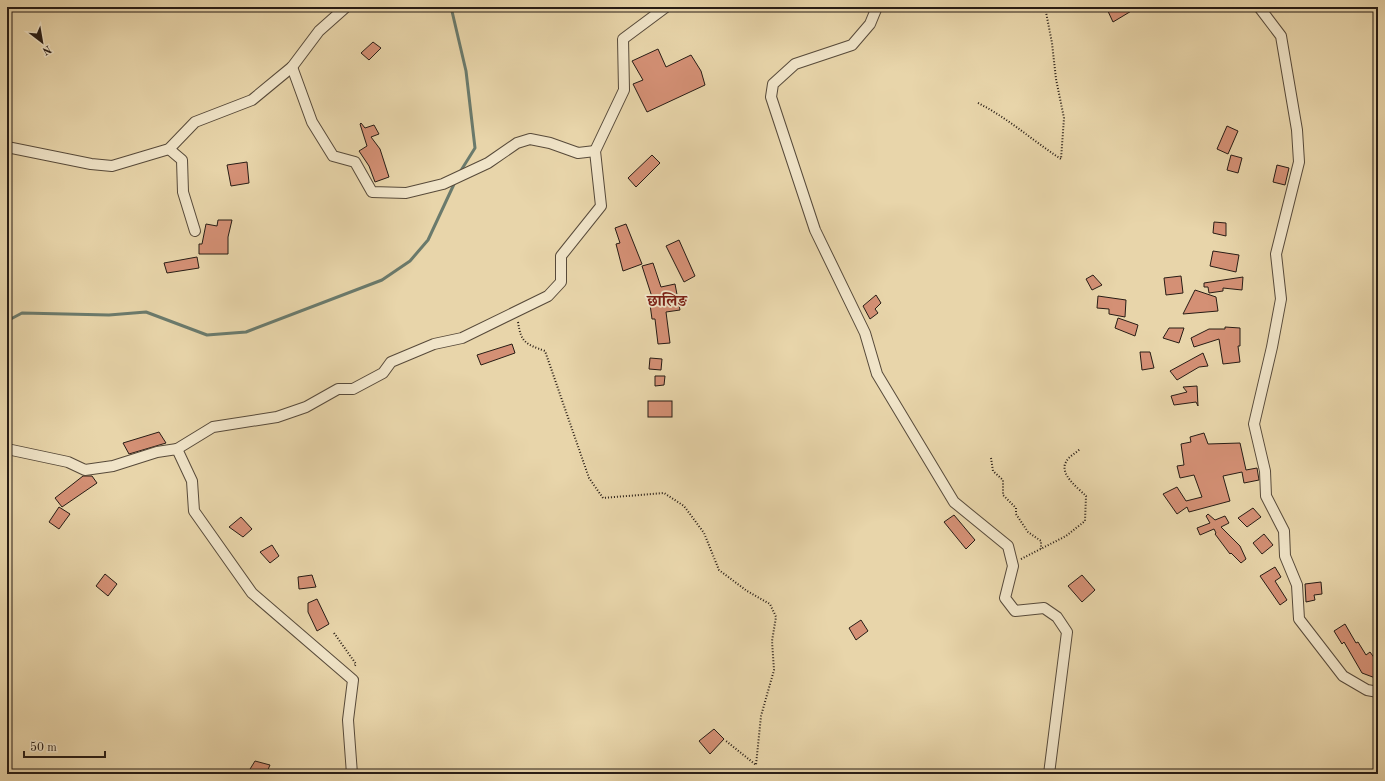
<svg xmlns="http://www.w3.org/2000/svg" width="1385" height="781" viewBox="0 0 1385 781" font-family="'Old Standard TT','Noto Serif Devanagari',serif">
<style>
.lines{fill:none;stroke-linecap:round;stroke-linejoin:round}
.stream{stroke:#6a7a6c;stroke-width:3}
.building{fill:#d49075;stroke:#271c15}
.minor-casing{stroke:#574a3a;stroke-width:12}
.path{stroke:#271c15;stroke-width:2;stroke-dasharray:1 2;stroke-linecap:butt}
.minor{stroke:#f0e4c8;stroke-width:10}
.labels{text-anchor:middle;stroke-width:3.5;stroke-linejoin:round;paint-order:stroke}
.district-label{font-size:16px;font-weight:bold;fill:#7a1f14;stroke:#f0e4c8}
</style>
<rect width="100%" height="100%" fill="#e8d5aa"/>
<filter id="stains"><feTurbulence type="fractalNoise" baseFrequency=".005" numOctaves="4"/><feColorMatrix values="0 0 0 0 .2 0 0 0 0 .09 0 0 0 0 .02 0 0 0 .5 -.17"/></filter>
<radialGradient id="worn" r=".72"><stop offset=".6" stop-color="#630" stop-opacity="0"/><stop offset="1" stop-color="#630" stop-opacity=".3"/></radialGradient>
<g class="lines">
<g class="stream">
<path d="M451,7L466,71L475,148L460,172"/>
<path d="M7,321L22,313L109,315L146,312L207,335L246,332L382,280L410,261L428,240L455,182"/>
</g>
</g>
<g class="building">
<path d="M1106,7H1138L1113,22Z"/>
<path d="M373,42L381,48L369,60L361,53Z"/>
<path d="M658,49L666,67L691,55L701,71L705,85L647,112L633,84L643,80L632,61Z"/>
<path d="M361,123L365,128L374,125L379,134L371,137L380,149L389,177L375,182L369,166L359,151L367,146L360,124Z"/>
<path d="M1227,126L1238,131L1228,154L1217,149Z"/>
<path d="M652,155L660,163L636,187L628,178Z"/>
<path d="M1231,155L1242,158L1238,173L1227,170Z"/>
<path d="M247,162L249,183L231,186L227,165Z"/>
<path d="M1277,165L1289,168L1285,185L1273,182Z"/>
<path d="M218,220H232L228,237V254H199V244H202L206,224L217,226Z"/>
<path d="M1214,222L1226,223V236L1213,233Z"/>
<path d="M626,224L642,264L623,271L616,244L620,243L615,228Z"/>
<path d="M679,240L695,276L684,282L666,246Z"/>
<path d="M1213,251L1239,255L1236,272L1210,266Z"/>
<path d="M197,257L199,268L167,273L164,263Z"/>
<path d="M653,263L661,287L675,284L680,310L666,312L670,343L658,344L655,319H652L649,297H652L642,266Z"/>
<path d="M1093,275L1102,285L1092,290L1086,279Z"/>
<path d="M1181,276L1183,293L1166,295L1164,278Z"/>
<path d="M1243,277L1242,290L1223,288V291L1209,293L1208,287H1204V283Z"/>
<path d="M1195,290L1216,297L1218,311L1183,314Z"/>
<path d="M876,295L881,303L875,309L878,313L870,319L863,306Z"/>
<path d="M1098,296L1126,300L1125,317L1109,314V309L1097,308Z"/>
<path d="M1118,318L1138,325L1135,336L1115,328Z"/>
<path d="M1225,327L1240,328V346H1238L1240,362L1223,364L1219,339L1194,347L1191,338L1209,329H1225Z"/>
<path d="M1169,328H1184L1179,343L1163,338Z"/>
<path d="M512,344L515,353L481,365L477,355Z"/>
<path d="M1140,352H1150L1154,368L1142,370Z"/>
<path d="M1203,353L1208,366L1199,367L1177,380L1170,371Z"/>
<path d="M650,358L662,359L661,370L649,369Z"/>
<path d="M655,376H665L664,385L655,386Z"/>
<path d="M1197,386L1198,406L1196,402L1174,405L1171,396L1187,392L1183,387Z"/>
<rect x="648" y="401" width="24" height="16"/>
<path d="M159,432L166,443L129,454L123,443Z"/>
<path d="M1204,433L1208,444L1240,443L1246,470L1257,468L1259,480L1244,483L1242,472L1223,476L1230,501L1189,512L1187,507L1177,514L1163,494L1177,487L1186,501L1202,497L1194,475L1180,478L1177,466L1184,465L1181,444L1191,442L1190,437Z"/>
<path d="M83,476H92L97,483L62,507L55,498Z"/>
<path d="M59,507L70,514L59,529L49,522Z"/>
<path d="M1253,508L1261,517L1247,527L1238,518Z"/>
<path d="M1208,514L1215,520L1225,516L1229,523L1221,527L1240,546L1246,559L1241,563L1231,553L1230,554L1215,534L1216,533L1214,529L1200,535L1197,528L1210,523L1206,516Z"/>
<path d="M954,515L975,540L966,549L944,522Z"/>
<path d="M241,517L252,529L243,537L229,527Z"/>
<path d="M1264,534L1273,545L1262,554L1253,543Z"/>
<path d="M272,545L279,556L270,563L260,552Z"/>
<path d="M1275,567L1281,577L1275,581L1287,600L1280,605L1260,576Z"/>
<path d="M105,574L117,584L108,596L96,586Z"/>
<path d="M312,575L316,587L299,589L298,577Z"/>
<path d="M1082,575L1095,590L1082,602L1068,586Z"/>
<path d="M1321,582L1322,594L1314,595L1315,600L1306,602L1305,584Z"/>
<path d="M317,599L329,624L317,631L308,612V603Z"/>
<path d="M861,620L868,631L856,640L849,628Z"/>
<path d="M1345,624L1356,643L1358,642L1366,655L1370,652L1378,663V679L1362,673L1344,642L1342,644L1334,631Z"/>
<path d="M714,729L724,739L710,754L699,741Z"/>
<path d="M255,761L270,765L266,774H247Z"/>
</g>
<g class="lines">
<g class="minor-casing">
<g id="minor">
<path d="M877,7L870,24L852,45L795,64L773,84L771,97L815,230L865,333L877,374L954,502L1008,546L1013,566L1005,598L1015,611L1044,608L1057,617L1067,632L1049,774"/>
<path d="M1259,7L1281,36L1297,130L1299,162L1276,254L1281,299L1272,347L1254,424L1265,471L1266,496L1284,531L1285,556L1297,585L1299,619L1343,676L1367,690L1378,692"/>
<path d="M292,67L312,122L333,156L355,162L372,192L406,193L443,184L488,163L517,143L530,139L550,143L578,153L595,151"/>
<path d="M7,147L91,164L112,166L169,149L195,122L252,100L292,67L319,31L346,7"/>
<path d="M169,149L182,160L183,192L195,231"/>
<path d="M7,449L68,462L85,470L113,466L157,452L177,449L192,481L194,511L252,593L353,680L348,720L352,774"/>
<path d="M177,449L213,427L277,417L306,407L338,389H353L383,373L391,362L434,344L462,338L548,296L561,282V256L601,206L595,151L624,90L623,39L666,7"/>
</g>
</g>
<g class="path">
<path d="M978,103C1008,118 1033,141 1061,159L1064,118L1056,79L1052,43L1045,7"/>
<path d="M518,322C521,343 526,344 545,351L589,478L603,498L664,493L684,506L704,533L719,570L747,591L770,604L776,617L772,641L774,670L761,716L756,765L726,741"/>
<path d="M991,458L993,471L1003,480V495L1016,508V514L1028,532L1041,541V549"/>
<path d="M1021,559L1066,536L1085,521L1086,496C1078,488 1059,474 1066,462C1068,457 1076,453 1080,449"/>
<path d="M334,633L356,664L354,667"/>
</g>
<use href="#minor" class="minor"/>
</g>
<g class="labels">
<g class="district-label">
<text x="667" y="306">छालिङ</text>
</g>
</g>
<rect width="1385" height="781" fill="none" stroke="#e8d5aa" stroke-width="24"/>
<rect x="8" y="8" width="1369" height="765" fill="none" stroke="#271c15" stroke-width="2"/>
<rect x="12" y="12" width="1361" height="757" fill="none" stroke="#271c15"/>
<g transform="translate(42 42) rotate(149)" stroke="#f0e4c8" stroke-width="3" paint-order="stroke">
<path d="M0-3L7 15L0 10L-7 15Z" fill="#271c15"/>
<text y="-6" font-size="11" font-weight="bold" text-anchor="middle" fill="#271c15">N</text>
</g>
<path d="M24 751v6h81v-6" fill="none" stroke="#271c15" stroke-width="2"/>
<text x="30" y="751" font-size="12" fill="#271c15" stroke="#f0e4c8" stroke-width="3" paint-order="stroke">50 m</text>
<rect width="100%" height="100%" filter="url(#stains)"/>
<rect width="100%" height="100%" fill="url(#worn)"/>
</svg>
